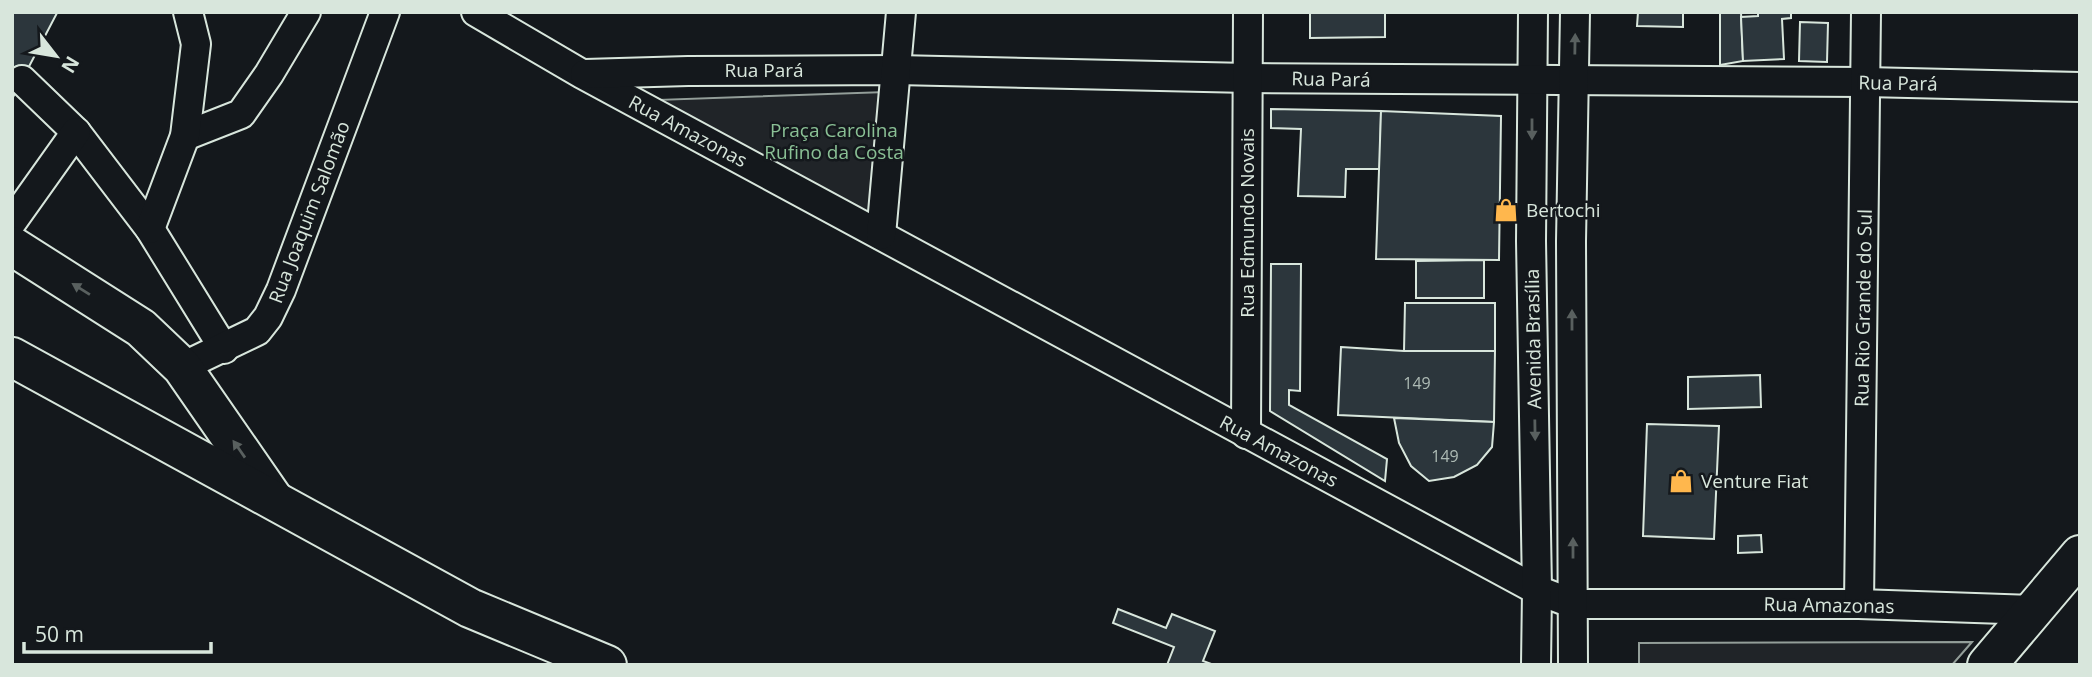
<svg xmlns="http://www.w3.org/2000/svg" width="2092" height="677" viewBox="0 0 2092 677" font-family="'Open Sans',sans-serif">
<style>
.green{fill:#202428;stroke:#939e99;stroke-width:2}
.building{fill:#2c363c;stroke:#d8e6dc;stroke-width:2}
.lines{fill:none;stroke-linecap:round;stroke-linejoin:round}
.minor-casing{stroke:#d8e6dc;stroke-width:32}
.highway-casing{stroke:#d8e6dc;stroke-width:42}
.minor{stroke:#14181c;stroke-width:28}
.highway{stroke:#14181c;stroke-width:38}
.oneway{fill:#59605f}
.labels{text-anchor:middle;stroke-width:5;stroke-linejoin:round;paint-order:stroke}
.number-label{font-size:16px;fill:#adbab4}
.street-label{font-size:19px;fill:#d8e6dc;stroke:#14181c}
.park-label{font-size:19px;fill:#8ac095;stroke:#14181c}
.poi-label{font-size:19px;fill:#d8e6dc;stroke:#14181c;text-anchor:start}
</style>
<rect width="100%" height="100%" fill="#14181c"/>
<g class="green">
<path d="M886,92L874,216L655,100Z"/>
<path d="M1972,642L1952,665H1639V643Z"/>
</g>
<g class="building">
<path d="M12,12L57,13L12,99Z"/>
<path d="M1310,12H1385V37L1310,38Z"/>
<path d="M1638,12H1683V27L1637,26Z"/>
<path d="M1720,12H1741L1743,61L1720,65Z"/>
<path d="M1758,12H1791V18L1782,19L1784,59L1743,61L1741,17L1758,16Z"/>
<path d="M1800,22L1828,23L1827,62L1799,61Z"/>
<path d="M1271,109L1381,111L1380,169H1346L1345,197L1298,196L1301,129L1271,128Z"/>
<path d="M1381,111L1501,116L1499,260L1376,259Z"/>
<path d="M1484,260V298H1416V261Z"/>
<path d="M1271,264H1301L1300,391L1289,390V405L1387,459L1385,481L1270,411Z"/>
<path d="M1405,303H1495V351H1404Z"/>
<path d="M1341,347L1404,351H1495L1494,422L1338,415Z"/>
<path d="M1760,375L1761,407L1688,409V377Z"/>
<path d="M1394,418L1494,422L1492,447L1477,465L1454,477L1429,481L1411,466L1399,443Z"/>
<path d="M1647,424L1719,426L1714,539L1643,536Z"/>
<path d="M1761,535L1762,552L1738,553V536Z"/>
<path d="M1118,609L1166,628L1172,614L1215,631L1203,661L1214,665H1167L1174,647L1113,623Z"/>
</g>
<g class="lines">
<g class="minor-casing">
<g id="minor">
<path d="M476,12L582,74L1537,590L1574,604H1859L2033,610"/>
<path d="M1533,12L1531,241L1537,590L1536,665"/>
<path d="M585,74L688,71L897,70L1248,78L1866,82L2080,87"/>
<path d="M22,80L76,132L150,229L224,349"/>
<path d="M185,136L241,114L269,74L306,12"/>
<path d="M12,222L76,132"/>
<path d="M150,229L185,136L196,44L188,12"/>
<path d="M881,235L901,12"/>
<path d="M182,367L257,331L268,317L281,290L385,12"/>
<path d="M1246,434L1248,12"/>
<path d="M1859,604L1866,12"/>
<path d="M1573,665L1571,241L1575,12"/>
</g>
</g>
<g class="highway-casing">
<g id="highway">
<path d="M12,246L141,328L182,367L272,497"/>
<path d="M12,357L470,608L607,665"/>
<path d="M1987,665L2080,555"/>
</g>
</g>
<use href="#minor" class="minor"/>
<use href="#highway" class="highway"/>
</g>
<defs><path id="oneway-solid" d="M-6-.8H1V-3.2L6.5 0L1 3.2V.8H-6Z" transform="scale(1.75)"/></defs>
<g class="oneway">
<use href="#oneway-solid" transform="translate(1575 44) rotate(-89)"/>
<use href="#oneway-solid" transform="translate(1532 129) rotate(90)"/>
<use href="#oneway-solid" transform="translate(81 289) rotate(-148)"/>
<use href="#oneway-solid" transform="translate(1572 320) rotate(-90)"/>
<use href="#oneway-solid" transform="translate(1535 430) rotate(89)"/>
<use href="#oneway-solid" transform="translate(239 449) rotate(-125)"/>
<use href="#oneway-solid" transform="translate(1573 548) rotate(-90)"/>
</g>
<defs>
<g id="shop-bare" transform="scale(1.89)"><path d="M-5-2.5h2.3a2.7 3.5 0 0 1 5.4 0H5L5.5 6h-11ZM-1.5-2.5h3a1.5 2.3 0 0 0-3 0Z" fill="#ffb74d" stroke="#14181c" stroke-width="2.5" paint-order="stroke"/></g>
</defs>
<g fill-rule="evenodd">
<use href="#shop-bare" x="1506" y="210"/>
<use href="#shop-bare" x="1681" y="481"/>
</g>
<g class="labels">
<g class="number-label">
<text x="1417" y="389">149</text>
<text x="1445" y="462">149</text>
</g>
<g class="street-label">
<text x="764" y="77">Rua Pará</text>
<text transform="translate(1331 79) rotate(1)" y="7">Rua Pará</text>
<text transform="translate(1898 83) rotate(1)" y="7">Rua Pará</text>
<text transform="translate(688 131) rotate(28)" y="7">Rua Amazonas</text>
<text transform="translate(309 212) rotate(-69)" y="7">Rua Joaquim Salomão</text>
<text transform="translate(1247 223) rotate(-90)" y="7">Rua Edmundo Novais</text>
<text transform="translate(1863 308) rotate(-89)" y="7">Rua Rio Grande do Sul</text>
<text transform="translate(1533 339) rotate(-91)" y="7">Avenida Brasília</text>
<text transform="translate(1279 451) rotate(28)" y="7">Rua Amazonas</text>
<text transform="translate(1829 605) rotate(1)" y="7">Rua Amazonas</text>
</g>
<g class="park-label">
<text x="834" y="137">Praça Carolina<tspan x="834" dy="22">Rufino da Costa</tspan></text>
</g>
<g class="poi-label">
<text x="1526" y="217">Bertochi</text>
<text x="1701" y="488">Venture Fiat</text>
</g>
</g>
<rect width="2092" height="677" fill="none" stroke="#d8e6dc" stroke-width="28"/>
<g transform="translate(56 56) rotate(121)" stroke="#14181c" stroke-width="5" paint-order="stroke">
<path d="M0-5L12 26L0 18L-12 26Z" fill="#d8e6dc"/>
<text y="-10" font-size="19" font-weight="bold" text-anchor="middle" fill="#d8e6dc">N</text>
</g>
<path d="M24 642v10h187v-10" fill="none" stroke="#d8e6dc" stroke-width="3.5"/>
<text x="35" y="642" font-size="21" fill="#d8e6dc" stroke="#14181c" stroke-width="5" paint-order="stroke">50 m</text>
</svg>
